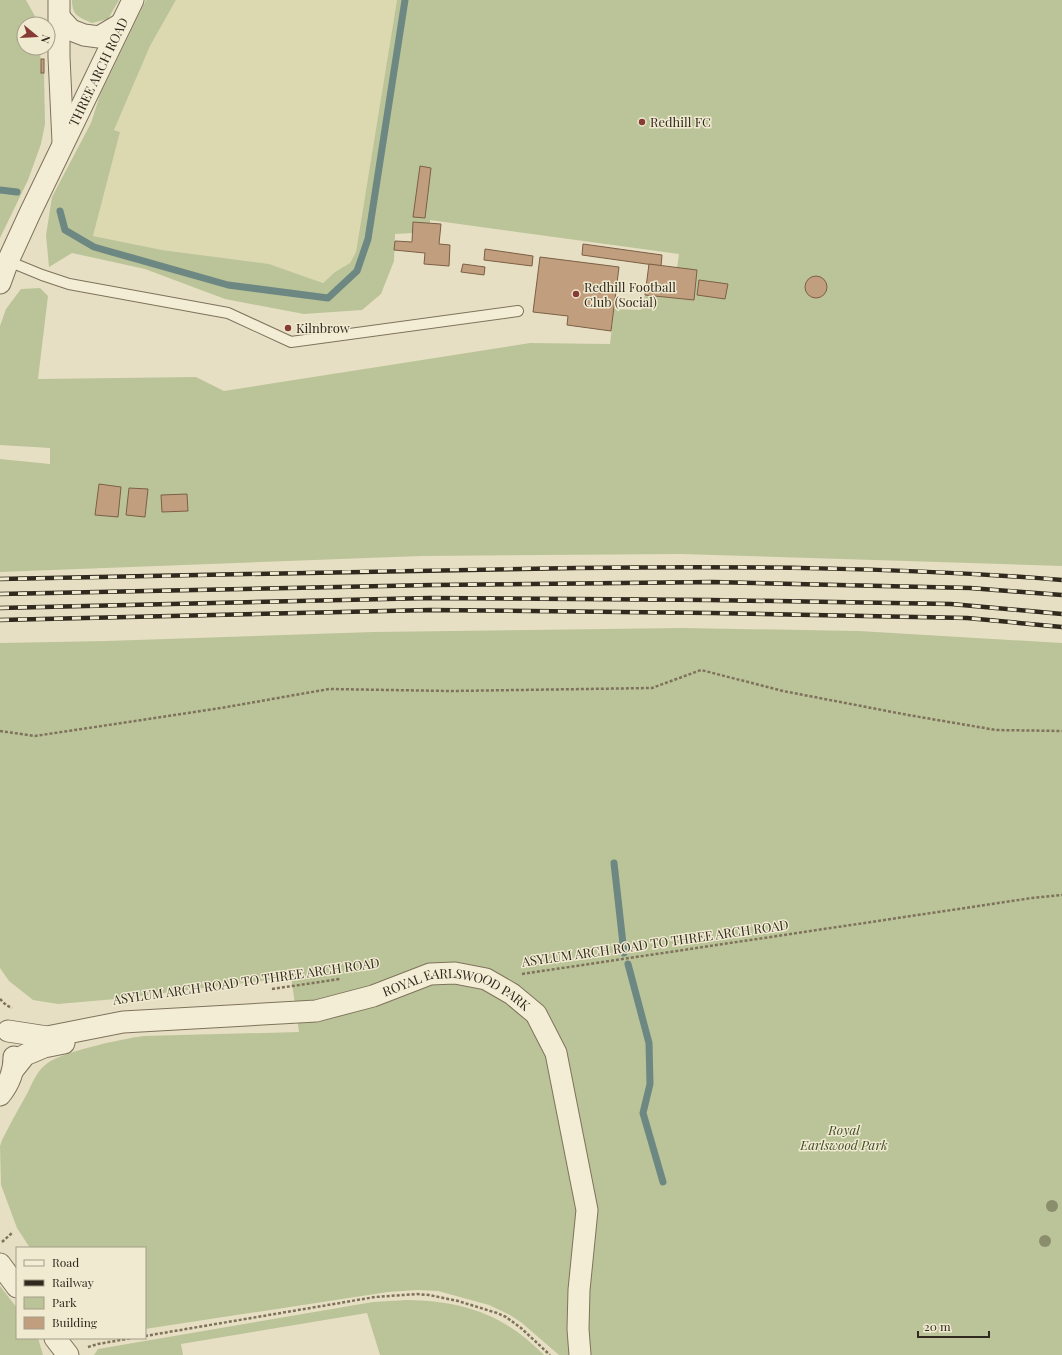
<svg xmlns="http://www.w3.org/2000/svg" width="1062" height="1355" viewBox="0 0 1062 1355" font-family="'Playfair Display',serif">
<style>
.farmland{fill:#dcd9b1}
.green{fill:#bbc498}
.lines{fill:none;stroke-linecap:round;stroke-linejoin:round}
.stream{stroke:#6d8783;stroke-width:7}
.building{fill:#c19f7e;stroke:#7b5f45}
.lane-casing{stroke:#7f725c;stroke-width:12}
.street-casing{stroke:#7f725c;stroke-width:23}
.path{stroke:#7f725c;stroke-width:2.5;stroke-dasharray:3 2;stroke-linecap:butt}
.lane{stroke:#f3edd5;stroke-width:10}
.street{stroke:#f3edd5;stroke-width:21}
.rail-casing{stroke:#31291e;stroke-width:4.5}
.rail{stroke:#f0ead1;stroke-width:3;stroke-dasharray:9;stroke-linecap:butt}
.tree{fill:#8b8e6d}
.poi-dot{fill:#863b34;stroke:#f0ead1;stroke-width:1.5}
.labels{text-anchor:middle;stroke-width:3;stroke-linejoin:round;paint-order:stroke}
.street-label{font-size:13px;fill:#31291e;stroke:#f0ead1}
.poi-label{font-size:13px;fill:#31291e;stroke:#f0ead1;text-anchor:start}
.park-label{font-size:13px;font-style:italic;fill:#3f4b27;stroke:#f0ead1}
</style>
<rect width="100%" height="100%" fill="#e7dfc3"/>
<path class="farmland" d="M176,0H397L356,252L350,263L335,272L323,283L269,264L162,250L93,236L120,132L114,130L150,46Z"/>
<g class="green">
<path d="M0,0H26L37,20V24H24V48H40L41,73H44L45,124L41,144L28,180L0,238Z"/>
<path d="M72,0H119L108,19L92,23C79,17 72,16 72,0Z"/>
<path d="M146,0H176L150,46L114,130L120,132L93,236L162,250L269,264L323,283L335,272L350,263L356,252L397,0H1062V566L681,554L421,556L0,572V459L50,464V448L0,445V326L6,309L21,289L40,288L48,296L38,379L196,377L224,391L530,343L610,344L614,309L641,310L645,295L694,300L697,270L677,268L679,254L430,220V224L413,233L395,234L394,261L381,294L362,310L304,314L225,299L145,269L72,253L49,267L46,235L52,197L91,123L100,95Z"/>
<path d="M682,628L859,631L1062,643V1355H559L522,1323L510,1315L489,1305L438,1291L417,1290L388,1292L145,1329V1248H30L17,1228L1,1185L0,1146L2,1140C10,1124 19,1108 28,1092C32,1083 37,1072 44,1066C57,1052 123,1039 143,1036L299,1032L291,977L116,999L58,1004L33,1000L9,981L0,968V643L106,641L373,632Z"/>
<path d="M0,1286L17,1308V1338H38L43,1355H0Z"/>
<path d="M407,1300C463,1301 504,1314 544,1355H380L367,1313L181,1344L183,1355H94L98,1349L373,1302Z"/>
</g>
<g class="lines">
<g class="stream">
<path d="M0,190L17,192"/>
<path d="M60,211L65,230L94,247L228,285L328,298L357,271L368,239L405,0"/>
<path d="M614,863L624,953"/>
<path d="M628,964L649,1043L650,1084L643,1113L663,1182"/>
</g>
</g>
<g class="building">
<rect x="41" y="59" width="3" height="14"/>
<path d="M420,166L431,168L425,218L413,217Z"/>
<path d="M413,222L441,224L439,244L450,245L449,266L424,264L425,253L394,250L395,241L412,242Z"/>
<path d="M583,244L662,255L661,266L582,255Z"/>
<path d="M485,249L533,256L532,266L484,260Z"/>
<path d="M540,257L619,267L611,331L567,325L568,316L533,312Z"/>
<path d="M463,264L485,267L484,275L461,272Z"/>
<path d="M649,264L697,270L694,300L645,295Z"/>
<circle cx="816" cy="287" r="11"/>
<path d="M699,280L728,284L725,299L697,295Z"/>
<path d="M99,484L121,487L118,517L95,515Z"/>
<path d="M129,488L148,489L145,517L126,515Z"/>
<path d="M187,494L188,511L162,512L161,495Z"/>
</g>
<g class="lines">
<g class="lane-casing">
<path id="lane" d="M8,261L42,275L69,284L228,313L291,342L518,311"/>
</g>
<g class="street-casing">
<g id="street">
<path d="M59,0V57L63,142"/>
<path d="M60,18L71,30L84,35L99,37L121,24"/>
<path id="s1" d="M0,283L8,261L30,213L133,0"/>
<path id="s2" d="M8,1031L47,1037L123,1022L316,1011L373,996L430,974L455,973L486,979L512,994L536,1014L556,1053L587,1210L579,1290L578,1329L580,1355"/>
<path d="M13,1070L25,1055L44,1047L64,1043"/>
<path d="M0,1095C9,1084 14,1071 14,1057"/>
<path d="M0,1264L17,1287"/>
<path d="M55,1338L68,1355"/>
</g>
</g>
<g class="path">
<path d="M0,731L35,736L221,708L329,689L451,691L652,688L701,670L783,691L908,715L996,730L1062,731"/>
<path d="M522,974L1032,898L1062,895"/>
<path d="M272,989L340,979"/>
<path d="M0,999L6,1005L12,1008"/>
<path d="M2,1242L12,1233"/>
<path d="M145,1336L375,1297L417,1294L429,1295L458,1301L497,1313L506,1317L521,1328L550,1355"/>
<path d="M88,1347L98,1344L132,1338"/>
</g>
<use href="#lane" class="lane"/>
<use href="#street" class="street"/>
<g class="rail-casing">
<g id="rail">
<path d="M0,579C192,576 384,570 576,568C738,566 901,567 1062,580"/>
<path d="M0,594L432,585L713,582L970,588L1062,595"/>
<path d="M0,608L430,598L710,600L951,604L1062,614"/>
<path d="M0,620L430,610L712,613L967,618L1062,627"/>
</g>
</g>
<use href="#rail" class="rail"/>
</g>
<g class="tree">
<circle cx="1052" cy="1206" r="6"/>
<circle cx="1045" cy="1241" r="6"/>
</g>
<g class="poi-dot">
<circle cx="642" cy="122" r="4"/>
<circle cx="576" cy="294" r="4"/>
<circle cx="288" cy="328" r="4"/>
</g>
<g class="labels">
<g class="street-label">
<text dy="5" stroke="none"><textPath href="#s1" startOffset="233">THREE ARCH ROAD</textPath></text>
<text transform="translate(655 943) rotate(-8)" y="5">ASYLUM ARCH ROAD TO THREE ARCH ROAD</text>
<text transform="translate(246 981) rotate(-8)" y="5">ASYLUM ARCH ROAD TO THREE ARCH ROAD</text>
<text dy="5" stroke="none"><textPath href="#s2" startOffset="459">ROYAL EARLSWOOD PARK</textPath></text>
</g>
<g class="poi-label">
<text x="650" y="127">Redhill FC</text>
<text x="584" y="292">Redhill Football<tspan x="584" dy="15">Club (Social)</tspan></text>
<text x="296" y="333">Kilnbrow</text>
</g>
<g class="park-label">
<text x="844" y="1135">Royal<tspan x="844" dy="15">Earlswood Park</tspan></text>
</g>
</g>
<rect x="16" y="1247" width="130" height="92" fill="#f0ead1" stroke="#a49d89"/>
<rect x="24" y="1260" width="20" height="6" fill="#f3edd5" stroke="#a49d89"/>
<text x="52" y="1267" font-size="12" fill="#31291e">Road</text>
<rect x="24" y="1280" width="20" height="6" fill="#31291e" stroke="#a49d89"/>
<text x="52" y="1287" font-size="12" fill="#31291e">Railway</text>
<rect x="24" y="1297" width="20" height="12" fill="#bbc498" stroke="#a49d89"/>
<text x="52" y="1307" font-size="12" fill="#31291e">Park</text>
<rect x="24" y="1317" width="20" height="12" fill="#c19f7e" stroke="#a49d89"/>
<text x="52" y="1327" font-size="12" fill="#31291e">Building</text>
<g transform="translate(36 36) rotate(108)"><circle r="19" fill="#f0ead1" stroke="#a49d89"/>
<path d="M0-3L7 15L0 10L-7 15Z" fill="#863b34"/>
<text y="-6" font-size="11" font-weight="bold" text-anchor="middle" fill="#31291e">N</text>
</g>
<path d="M918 1331v6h71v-6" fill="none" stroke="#31291e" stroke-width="2"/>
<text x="924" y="1331" font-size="12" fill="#31291e" stroke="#f0ead1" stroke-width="3" paint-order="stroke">20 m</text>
</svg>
